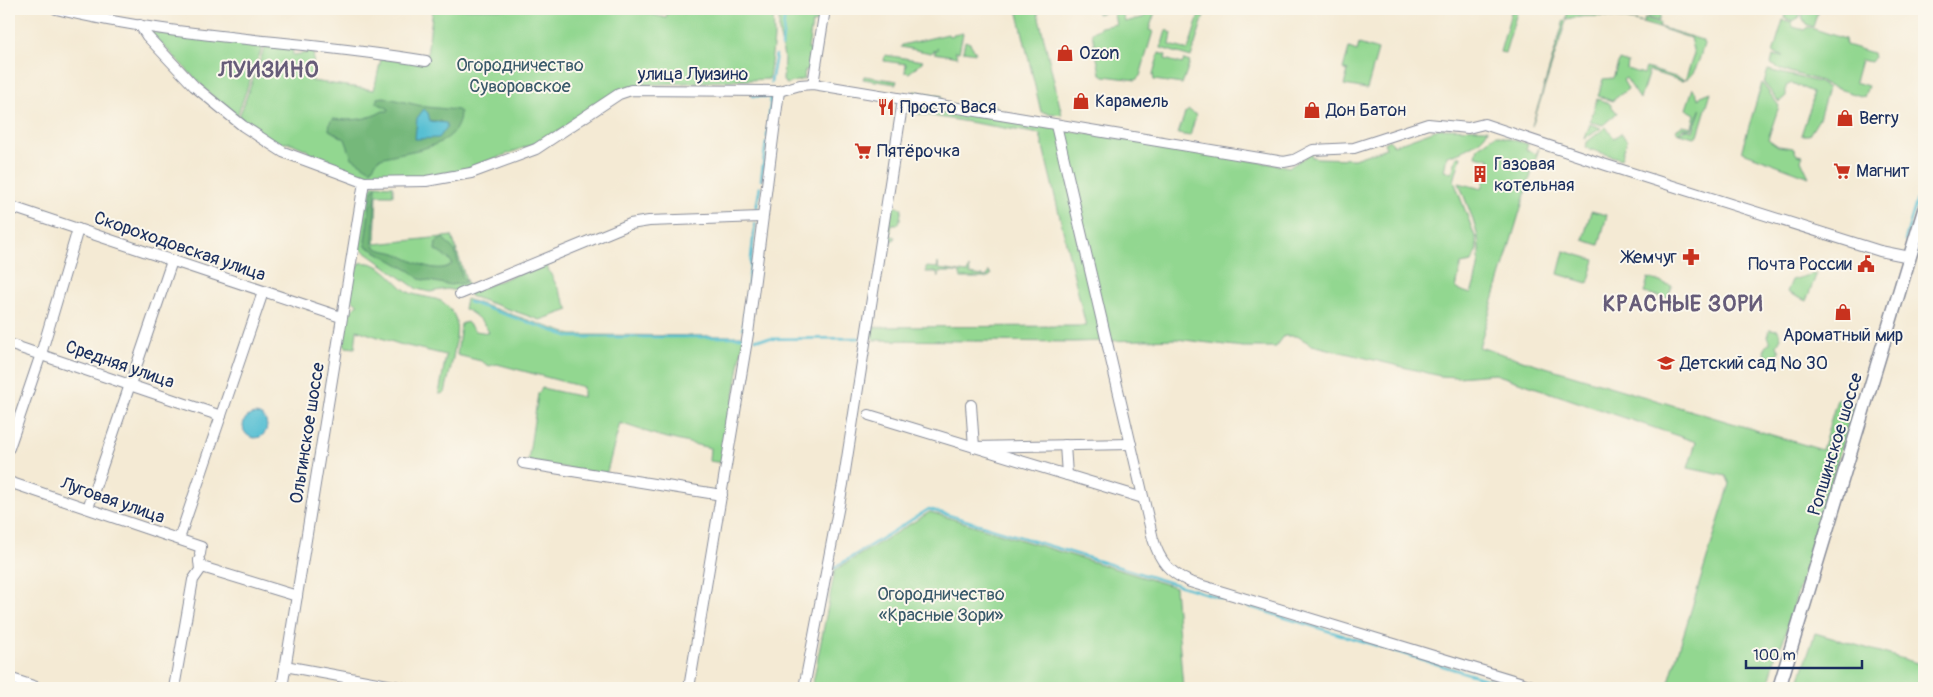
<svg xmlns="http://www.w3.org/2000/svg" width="1933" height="697" viewBox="0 0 1933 697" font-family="Pangolin,sans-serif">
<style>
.green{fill:#92d790;stroke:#568377}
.forest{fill:#75b87a;stroke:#48746c;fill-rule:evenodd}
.water{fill:#56bfd3;stroke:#387798}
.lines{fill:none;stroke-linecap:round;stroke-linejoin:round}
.stream{stroke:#56bfd3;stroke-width:2.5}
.minor-casing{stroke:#888c99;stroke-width:12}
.major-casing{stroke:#888c99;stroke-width:15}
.minor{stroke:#fff;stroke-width:10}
.major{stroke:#fff;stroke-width:12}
.labels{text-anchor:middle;stroke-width:4;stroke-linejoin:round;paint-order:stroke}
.poi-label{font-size:18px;fill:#1b2f5e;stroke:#fbf7ec;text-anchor:start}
.park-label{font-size:18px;fill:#39596a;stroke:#fbf7ec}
.street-label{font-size:18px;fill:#1b2f5e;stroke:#fbf7ec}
.district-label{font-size:22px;font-weight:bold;letter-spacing:1px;fill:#665c79;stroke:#fbf7ec}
</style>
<rect width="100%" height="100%" fill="#fbf7ec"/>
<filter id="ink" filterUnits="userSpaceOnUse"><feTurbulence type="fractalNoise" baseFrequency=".02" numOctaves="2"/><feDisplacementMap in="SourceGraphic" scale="10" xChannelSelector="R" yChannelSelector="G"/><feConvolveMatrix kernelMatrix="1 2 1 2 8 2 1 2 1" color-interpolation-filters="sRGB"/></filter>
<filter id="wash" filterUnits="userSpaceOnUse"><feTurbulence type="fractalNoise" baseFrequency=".0096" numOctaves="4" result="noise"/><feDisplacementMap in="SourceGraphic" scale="20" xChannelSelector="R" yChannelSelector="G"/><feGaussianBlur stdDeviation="1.12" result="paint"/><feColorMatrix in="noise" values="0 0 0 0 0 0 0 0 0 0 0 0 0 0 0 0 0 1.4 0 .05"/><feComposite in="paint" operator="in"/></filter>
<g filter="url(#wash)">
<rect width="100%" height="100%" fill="#f4ead4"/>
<g class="green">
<path d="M433,9H632L666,18L668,9H773L774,38L769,79L641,85L539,142L454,174L453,171C432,176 392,182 371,178C351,175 331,165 312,159L307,150L291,143H276L252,129L239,117L266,44L292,47L293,55L307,53L308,48L314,51L312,81L374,90L381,59L426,62Z"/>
<path d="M779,9H821L818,22L812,23L808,49L814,51L811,70H805L804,79L787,84L783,81L784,57L779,32Z"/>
<path d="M1017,9H1037L1062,115L1041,112Z"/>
<path d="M1097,9H1121L1125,22L1145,17L1143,9H1156L1149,30L1153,31L1140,76L1136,80L1104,76L1100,73L1092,33L1101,27L1116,24L1113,10L1097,14Z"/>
<path d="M1201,9H1206L1191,57L1161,48L1166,30L1172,33L1170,45L1188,50Z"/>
<path d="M1512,9H1518L1505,53L1500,52Z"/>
<path d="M1568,9H1596L1643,23L1645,18L1660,23L1659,27L1702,40L1704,44C1700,57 1696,77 1682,81L1649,71L1640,99L1626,78L1623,80L1628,89L1612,101L1598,96L1603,79L1613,78L1619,60L1628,63L1627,69L1644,74L1646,68L1685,80L1694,54L1690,38C1647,24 1611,10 1566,19Z"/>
<path d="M1649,9H1662L1659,21L1647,17Z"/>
<path d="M1787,9L1802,11L1800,17L1793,21L1784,18Z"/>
<path d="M1804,11H1818L1813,27L1806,24L1802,17Z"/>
<path d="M1564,20L1566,21L1532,126Z"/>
<path d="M1783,20L1792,22L1793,27L1804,30L1808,27L1845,39L1846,45L1873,53L1874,58L1871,62L1861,60L1855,82L1868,86L1864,97L1829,86L1821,81L1782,70L1771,64L1773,56H1783L1773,53Z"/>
<path d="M150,32L264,43L237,116L211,95Z"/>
<path d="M963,33L959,52L955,51L958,57L934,53L938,48L931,53L901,47L902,45L948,34L949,36Z"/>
<path d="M965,41L970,43L976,53L963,51Z"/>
<path d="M1359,44L1378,50L1367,89L1344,85L1348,71L1343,69L1349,48L1357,51Z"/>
<path d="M1159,53L1166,55L1165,59L1182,64L1184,60L1190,62L1182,84L1154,80L1153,74Z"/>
<path d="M885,55L923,61L909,73L905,72L906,64L884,61Z"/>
<path d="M1768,70L1818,82L1828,88L1819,119L1809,135H1801L1812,102V92L1792,83L1786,86V96L1779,102L1764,83Z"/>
<path d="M864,76L897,81L896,84L863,79Z"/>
<path d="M1762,83L1779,106L1768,139L1778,146L1793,148L1797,155L1803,156L1801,160L1809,177L1743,152L1742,149Z"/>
<path d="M1693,88L1699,99L1701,96L1711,92L1698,135L1694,137L1679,133L1685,129L1693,131L1701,108L1692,129L1683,128L1678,133L1676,130L1683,125L1692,127L1695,114L1686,109Z"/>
<path d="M914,91L942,96L941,102L913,97Z"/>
<path d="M1597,99L1609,103L1617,113L1603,125L1590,122Z"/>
<path d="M974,101L996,105L995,111L973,107Z"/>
<path d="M913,105L1290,167L1311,153L1312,157L1318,158L1354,159L1386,148L1384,143L1389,140L1394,145L1441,128L1488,129C1484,142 1460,153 1447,156L1444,171L1452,173L1457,156H1461L1454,181L1476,239L1477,249L1472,262L1461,264L1456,289L1471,294C1488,244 1476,229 1459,183L1482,189L1490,159L1476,156L1478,147L1496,135L1528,144L1526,150L1536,154L1539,148L1479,347L1822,450L1837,399L1854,405L1784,638L1781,646L1778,645L1768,688H1667L1730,484L1726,476L1688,468L1696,442L1495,374L1458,377L1440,376L1312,345L1297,336H1284L1276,347H1243L1176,339L1073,342L874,340L870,334L872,327L1086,326L1040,134L908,112L909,108Z"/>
<path d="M1189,110L1196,115L1190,136L1178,134L1185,113Z"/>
<path d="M1590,124L1601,128L1585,139Z"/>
<path d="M1606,127L1614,138L1621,133L1627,141L1621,159L1586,148L1587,142Z"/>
<path d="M374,185L393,186V195H377L375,244L452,236L468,286L457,291L447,289L430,292L417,289L358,247L367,190Z"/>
<path d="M892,206L902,208L899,224H892L890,235L895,237L894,240H891L890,246L886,243Z"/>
<path d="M1591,211L1607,215L1599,245L1583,240Z"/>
<path d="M1564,251L1595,260L1588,283L1558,274Z"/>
<path d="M360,263C380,260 391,278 404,289C412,297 430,296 441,301C447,304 455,314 456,321C459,341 449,373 445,393L439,394L446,355L399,344L357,330L355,348L346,347L341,342L347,315L358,304L350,298L353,276Z"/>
<path d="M545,263L569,310L540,320L470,296L469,293Z"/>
<path d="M938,263L939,269L967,273L969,268L970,274L987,277L989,271L991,275L987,278H961L959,272H939L938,278L937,272H926V267L937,268Z"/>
<path d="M1817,273L1806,301L1787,292L1792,280Z"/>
<path d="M1648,278L1672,286L1668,298L1644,293Z"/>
<path d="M466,299L572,335L744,336L723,463L709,461L710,448L659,436L620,423L606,475L528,461L538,394L542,388L583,397V387L497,364L489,366L481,361L457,355L461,324L467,322L475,331L489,333C486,324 473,312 464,309Z"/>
<path d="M1770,329L1778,330L1781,338L1777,345L1780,352L1775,356H1767L1764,352L1765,347L1770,343L1767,336Z"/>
<path d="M930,512L1175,587L1183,688H812L835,570Z"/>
<path d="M1815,633L1924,665V688H1797Z"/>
</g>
<g class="forest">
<path d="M384,97L426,107L457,110L460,112C460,152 405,149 378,159L371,170L369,169L352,158L345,139L329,130L330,122L333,119C351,121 368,120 383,111H388L389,109L377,103V98ZM424,110L430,121H441L439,138Z"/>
<path d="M376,187L373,244L376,248C382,251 389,251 395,253C409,259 437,276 452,264L450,260L435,250L436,242L443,238L455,251L463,279L466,281L464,283L450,285L419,279L412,272L366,246L365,241L372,190Z"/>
</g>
<g class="water">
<path d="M424,109L428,113L430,121L446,123L447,127L439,138L415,139L417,118Z"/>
<circle cx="255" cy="426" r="12"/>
</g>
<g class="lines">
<g class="stream">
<path d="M782,47L785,9"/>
<path d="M771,82L776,55"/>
<path d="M753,96L771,97L767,137"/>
<path d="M761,180L766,142"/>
<path d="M1923,180L1924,176"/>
<path d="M749,213L756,210L760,187"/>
<path d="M1905,240L1919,192"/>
<path d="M748,285L755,223"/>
<path d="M469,302L571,337H742"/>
<path d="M743,328L747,295"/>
<path d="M756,339L859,338"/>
<path d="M834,568L929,509L1515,688"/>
</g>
</g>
</g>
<g filter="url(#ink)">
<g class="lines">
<g class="minor-casing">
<g id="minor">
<path d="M56,9C177,39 303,40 426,61"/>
<path d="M140,25L147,36L194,86L243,126L283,152L364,182L426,181L471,173L536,149L619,94L631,90L779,91L800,85L813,84L1284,162L1294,160L1313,150L1354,148L1428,124L1468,128L1484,124L1606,165L1880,251L1910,257"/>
<path d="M813,84L825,9"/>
<path d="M1056,125L1153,539C1160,562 1169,572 1190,582L1539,688"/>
<path d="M9,206L341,317"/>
<path d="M460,294L630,224L649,221L761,217"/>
<path d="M9,344L221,416"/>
<path d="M971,405L974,447L1131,444"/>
<path d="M869,415L1143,498"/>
<path d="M1065,445L1067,475"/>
<path d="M9,448L41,354L78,229"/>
<path d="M523,463L722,495"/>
<path d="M9,482L201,547L200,554"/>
<path d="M88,508L172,261"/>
<path d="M179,539L263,292"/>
<path d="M199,561L202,567L297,596"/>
<path d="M285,666L404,688"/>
<path d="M9,678L39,688"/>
<path d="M174,688L193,580L200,570L199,560"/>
<path d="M282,688L364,182"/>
<path d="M689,688L748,334L779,91"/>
<path d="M804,688L843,484L903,100"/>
</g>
</g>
<g class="major-casing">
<path id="major" d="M1779,688L1924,210"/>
</g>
<use href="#minor" class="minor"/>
<use href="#major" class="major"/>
</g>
</g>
<defs>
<g id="shop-bare" transform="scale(1.35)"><path d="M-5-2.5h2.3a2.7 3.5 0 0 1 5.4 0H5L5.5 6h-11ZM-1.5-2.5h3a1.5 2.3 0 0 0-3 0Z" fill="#c8321e" stroke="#fbf7ec" stroke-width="2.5" paint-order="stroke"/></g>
<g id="restaurant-bare" transform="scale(1.35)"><path d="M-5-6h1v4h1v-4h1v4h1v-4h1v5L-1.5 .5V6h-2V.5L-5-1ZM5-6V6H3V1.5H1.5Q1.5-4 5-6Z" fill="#c8321e" stroke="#fbf7ec" stroke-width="2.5" paint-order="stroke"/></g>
<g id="supermarket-bare" transform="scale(1.35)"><path d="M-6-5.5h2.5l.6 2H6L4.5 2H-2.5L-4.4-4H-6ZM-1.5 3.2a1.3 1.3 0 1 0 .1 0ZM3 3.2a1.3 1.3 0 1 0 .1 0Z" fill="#c8321e" stroke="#fbf7ec" stroke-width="2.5" paint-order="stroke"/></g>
<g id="building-bare" transform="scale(1.35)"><path d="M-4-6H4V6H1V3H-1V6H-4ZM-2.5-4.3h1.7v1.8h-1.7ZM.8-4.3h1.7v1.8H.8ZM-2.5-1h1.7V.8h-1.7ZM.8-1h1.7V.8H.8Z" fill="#c8321e" stroke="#fbf7ec" stroke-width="2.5" paint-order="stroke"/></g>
<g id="pharmacy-bare" transform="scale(1.35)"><path d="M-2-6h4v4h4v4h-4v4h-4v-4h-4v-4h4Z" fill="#c8321e" stroke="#fbf7ec" stroke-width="2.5" paint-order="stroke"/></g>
<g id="civic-bare" transform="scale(1.35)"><path d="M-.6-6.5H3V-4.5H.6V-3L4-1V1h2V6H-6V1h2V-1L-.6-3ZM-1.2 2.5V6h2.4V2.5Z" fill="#c8321e" stroke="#fbf7ec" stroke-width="2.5" paint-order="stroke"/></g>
<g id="school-bare" transform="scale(1.35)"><path d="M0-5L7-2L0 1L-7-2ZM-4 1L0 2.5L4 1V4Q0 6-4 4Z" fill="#c8321e" stroke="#fbf7ec" stroke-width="2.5" paint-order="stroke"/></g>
</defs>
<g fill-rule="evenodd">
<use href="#shop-bare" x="1065" y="53"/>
<use href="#shop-bare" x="1081" y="101"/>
<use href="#restaurant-bare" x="886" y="107"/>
<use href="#shop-bare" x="1312" y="110"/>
<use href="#shop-bare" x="1845" y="118"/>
<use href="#supermarket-bare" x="863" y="151"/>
<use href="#supermarket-bare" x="1842" y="171"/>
<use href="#building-bare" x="1480" y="174"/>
<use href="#pharmacy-bare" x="1691" y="257"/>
<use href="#civic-bare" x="1866" y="264"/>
<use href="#shop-bare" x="1843" y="312"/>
<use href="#school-bare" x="1666" y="363"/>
</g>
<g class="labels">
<g class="poi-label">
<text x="1079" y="59">Ozon</text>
<text x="1095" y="107">Карамель</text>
<text x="900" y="113">Просто Вася</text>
<text x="1326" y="116">Дон Батон</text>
<text x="1859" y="124">Berry</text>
<text x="877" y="157">Пятёрочка</text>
<text x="1494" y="170">Газовая<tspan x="1494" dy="21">котельная</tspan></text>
<text x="1856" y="177">Магнит</text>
<text x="1677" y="263" text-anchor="end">Жемчуг</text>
<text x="1852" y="270" text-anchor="end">Почта России</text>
<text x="1843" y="341" text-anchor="middle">Ароматный мир</text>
<text x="1680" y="369">Детский сад № 30</text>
</g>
<g class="park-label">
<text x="520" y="71">Огородничество<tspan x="520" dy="21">Суворовское</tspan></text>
<text x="941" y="600">Огородничество<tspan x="941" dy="21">«Красные Зори»</tspan></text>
</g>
<g class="street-label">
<text x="693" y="80">улица Луизино</text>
<text transform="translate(180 246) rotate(19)" y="6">Скороходовская улица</text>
<text transform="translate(120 364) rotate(19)" y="6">Средняя улица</text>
<text transform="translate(307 433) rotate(-81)" y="6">Ольгинское шоссе</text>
<text transform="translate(1835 444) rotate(-73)" y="6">Ропшинское шоссе</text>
<text transform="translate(113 500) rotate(19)" y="6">Луговая улица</text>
</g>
<g class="district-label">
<text x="269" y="77">ЛУИЗИНО</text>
<text x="1683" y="311">КРАСНЫЕ ЗОРИ</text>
</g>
</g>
<rect width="1933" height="697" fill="none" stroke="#fbf7ec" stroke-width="30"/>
<path d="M1746 660v8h116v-8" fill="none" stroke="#1b2f5e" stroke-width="2.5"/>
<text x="1753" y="660" font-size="15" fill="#1b2f5e" stroke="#fbf7ec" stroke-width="4" paint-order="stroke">100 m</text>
</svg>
